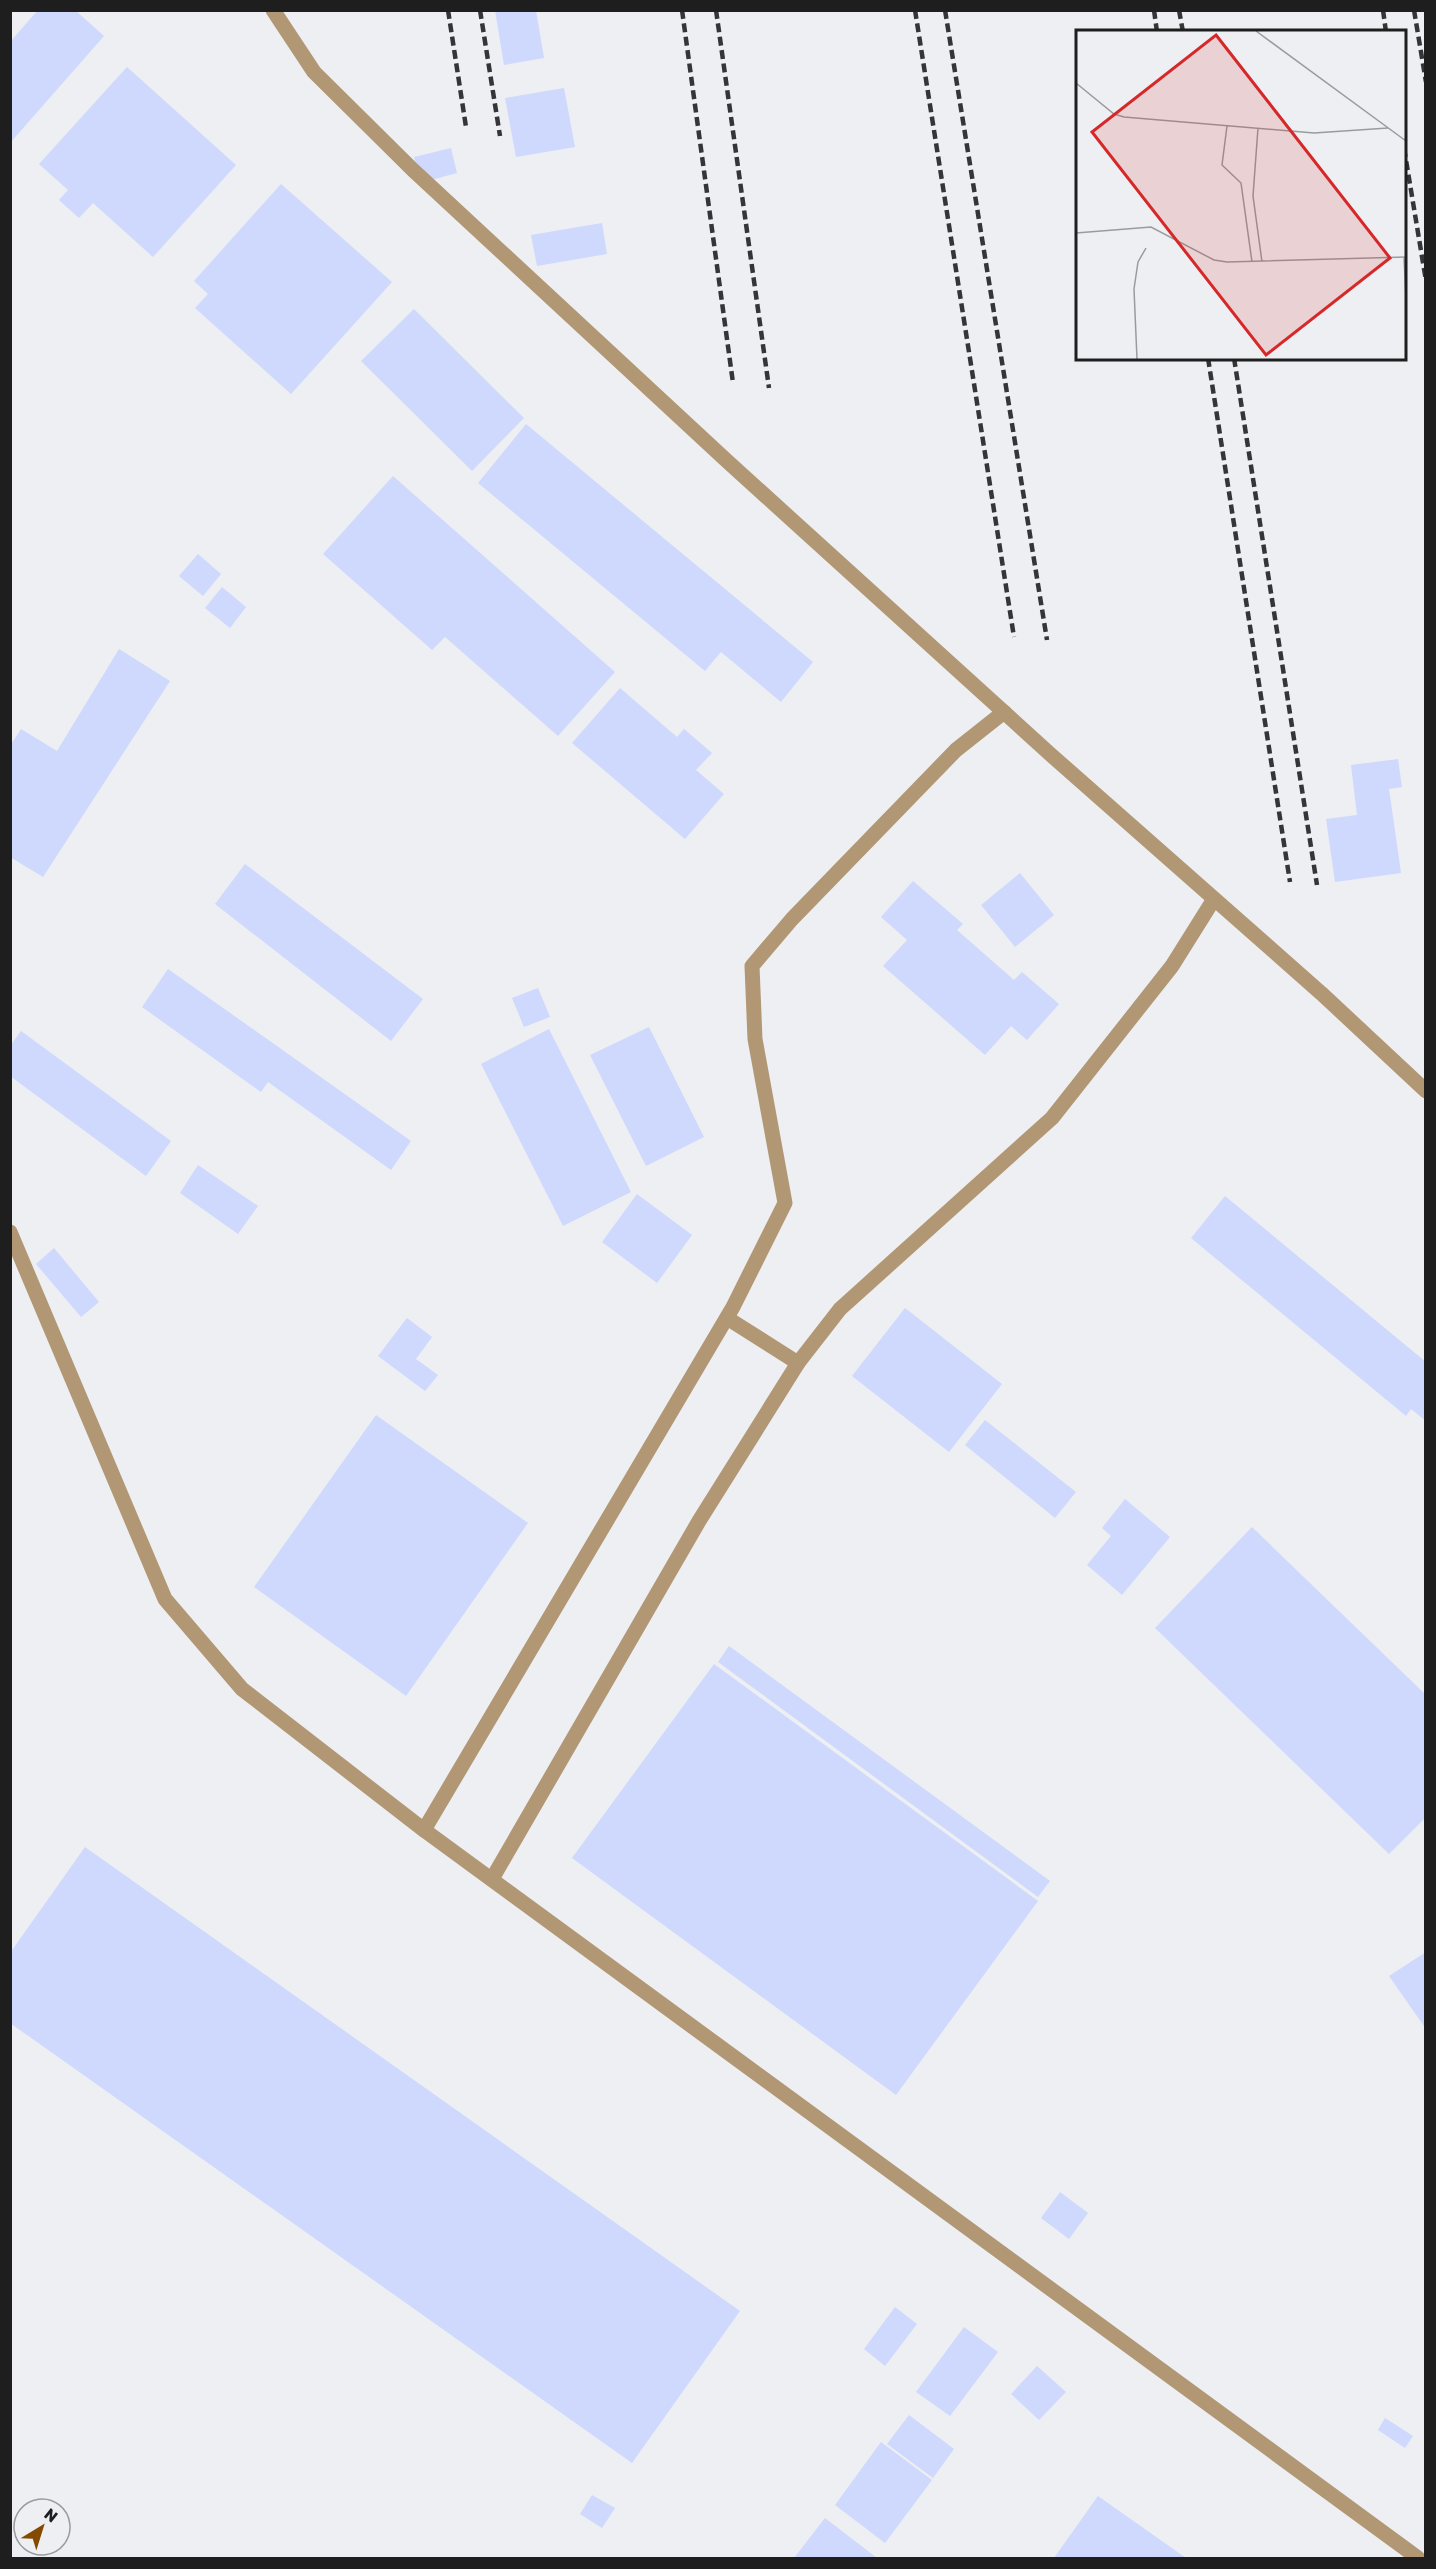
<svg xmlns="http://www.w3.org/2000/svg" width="1436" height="2569" viewBox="0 0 1436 2569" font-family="Rubik,sans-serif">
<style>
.building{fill:#ced9fd}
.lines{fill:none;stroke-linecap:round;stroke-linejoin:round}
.service{stroke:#b19774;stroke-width:15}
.rail{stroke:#353537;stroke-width:4.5;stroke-dasharray:9 4.5;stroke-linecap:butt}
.inset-road{fill:none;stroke:#9a9b9e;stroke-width:1.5}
.view{fill:#d62828;fill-opacity:0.15;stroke:#d62828;stroke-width:3}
.inset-edge{fill:none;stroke:#1e1e1f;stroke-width:3}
</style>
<rect width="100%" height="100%" fill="#edeff3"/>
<g class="building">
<path d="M38,10H75L104,36L10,143V42Z"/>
<path d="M495,10H536L544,58L504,65Z"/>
<path d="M127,67L236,165L153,257L93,203L79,218L59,200L68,190L39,164Z"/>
<path d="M564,88L575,147L516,157L505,98Z"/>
<path d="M451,148L457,173L420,183L414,157Z"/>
<path d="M281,184L392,282L291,394L195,308L208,294L194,281Z"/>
<path d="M602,223L607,254L537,266L531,235Z"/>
<path d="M414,309L524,418L472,471L361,361Z"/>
<path d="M526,424L813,662L781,702L721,652L705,671L478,483Z"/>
<path d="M393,476L615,672L558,736L445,637L432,650L323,554Z"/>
<path d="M198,554L221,574L203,596L179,576Z"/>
<path d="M222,587L246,607L230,628L205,608Z"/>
<path d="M119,649L170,681L43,877L10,857V746L21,729L57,751Z"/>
<path d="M620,688L677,737L684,729L712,753L696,770L724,794L685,839L572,743Z"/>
<path d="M1398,759L1402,787L1389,789L1401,873L1335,882L1326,819L1357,815L1351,765Z"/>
<path d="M245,864L423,999L391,1041L215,904Z"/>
<path d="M1020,873L1054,915L1015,947L981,905Z"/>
<path d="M913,881L963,924L957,930L1014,980L1022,972L1059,1004L1027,1040L1011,1026L985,1055L883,966L907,940L881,917Z"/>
<path d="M168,969L411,1141L391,1170L268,1082L261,1092L142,1007Z"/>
<path d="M538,988L550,1017L524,1027L512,998Z"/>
<path d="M649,1027L704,1137L646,1166L590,1055Z"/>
<path d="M549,1029L631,1192L563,1226L481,1064Z"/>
<path d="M21,1031L171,1141L146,1176L10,1076V1046Z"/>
<path d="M198,1165L258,1206L238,1234L180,1193Z"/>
<path d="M637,1194L692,1235L657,1283L602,1242Z"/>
<path d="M1225,1196L1426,1362V1421L1411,1409L1406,1416L1191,1238Z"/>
<path d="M54,1248L99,1302L81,1317L36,1264Z"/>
<path d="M905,1308L1002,1384L949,1452L852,1376Z"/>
<path d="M407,1318L432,1337L416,1359L438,1375L425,1391L378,1356Z"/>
<path d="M376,1415L528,1523L406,1696L254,1587Z"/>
<path d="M985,1420L1076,1492L1055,1518L965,1445Z"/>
<path d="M1125,1499L1170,1537L1122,1595L1087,1565L1111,1536L1102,1528Z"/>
<path d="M1252,1527L1426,1695V1817L1389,1854L1155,1628Z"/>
<path d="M729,1646L1050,1881L1038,1897L718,1662Z"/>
<path d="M714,1664L1038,1901L896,2095L572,1858Z"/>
<path d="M85,1847L740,2311L632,2463L10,2023V1953Z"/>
<path d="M1426,1952V2029L1389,1976Z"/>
<path d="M1060,2192L1088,2213L1069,2239L1041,2218Z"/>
<path d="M895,2307L917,2324L885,2366L864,2349Z"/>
<path d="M964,2327L998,2352L950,2416L916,2392Z"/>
<path d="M1037,2366L1066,2392L1039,2420L1011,2394Z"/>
<path d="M909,2415L954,2449L933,2478L887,2444Z"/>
<path d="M1385,2418L1413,2436L1405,2448L1378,2430Z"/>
<path d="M881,2442L932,2480L885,2543L835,2505Z"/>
<path d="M592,2495L615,2508L602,2528L580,2514Z"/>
<path d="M1098,2496L1186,2558H1054Z"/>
<path d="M825,2518L877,2558H794Z"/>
</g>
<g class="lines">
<g class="service">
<path d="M273,10L314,72L413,170L727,461L1050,754L1321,993L1426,1091"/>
<path d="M10,1232L165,1599L242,1689L424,1830L1418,2558"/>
<path d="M727,1318L798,1363"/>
<path d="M424,1830L733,1307L785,1203L755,1039L752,966L792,919L956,750L1004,712"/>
<path d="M492,1879L699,1521L798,1363L840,1309L1052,1118L1172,966L1214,899"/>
</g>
<g class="rail">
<path d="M448,10L466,127"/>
<path d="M480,10L500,136"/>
<path d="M682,10L733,383"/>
<path d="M716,10L769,388"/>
<path d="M915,10L1014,637"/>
<path d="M945,10L1047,640"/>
<path d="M1154,10L1157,32"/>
<path d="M1179,10L1183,32"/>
<path d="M1383,10L1386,32"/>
<path d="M1414,10L1426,82"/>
<path d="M1404,148L1426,281"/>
<path d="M1208,358L1290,882"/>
<path d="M1234,358L1317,885"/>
</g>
</g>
<g transform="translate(1076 30)">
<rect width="330" height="330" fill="#edeff3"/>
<path class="inset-road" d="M180,1L330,111M0,53L38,84L48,87L238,103L312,98M151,96L146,135L165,153L176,232M182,98L177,166L186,232M0,203L75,197L138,230L151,232L330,227M328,227L330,269M61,329L58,259L62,232L70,218"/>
<path class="view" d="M140,5L314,228L190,325L16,102Z"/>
<rect width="330" height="330" class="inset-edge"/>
</g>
<rect width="1436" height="2569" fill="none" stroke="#1e1e1f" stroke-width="24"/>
<g transform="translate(42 2527) rotate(38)"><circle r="28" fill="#edeff3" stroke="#9a9b9e" stroke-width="1.5"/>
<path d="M0-4.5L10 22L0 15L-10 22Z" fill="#844b00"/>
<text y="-9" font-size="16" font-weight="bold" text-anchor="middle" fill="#1e1e1f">N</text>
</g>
</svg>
